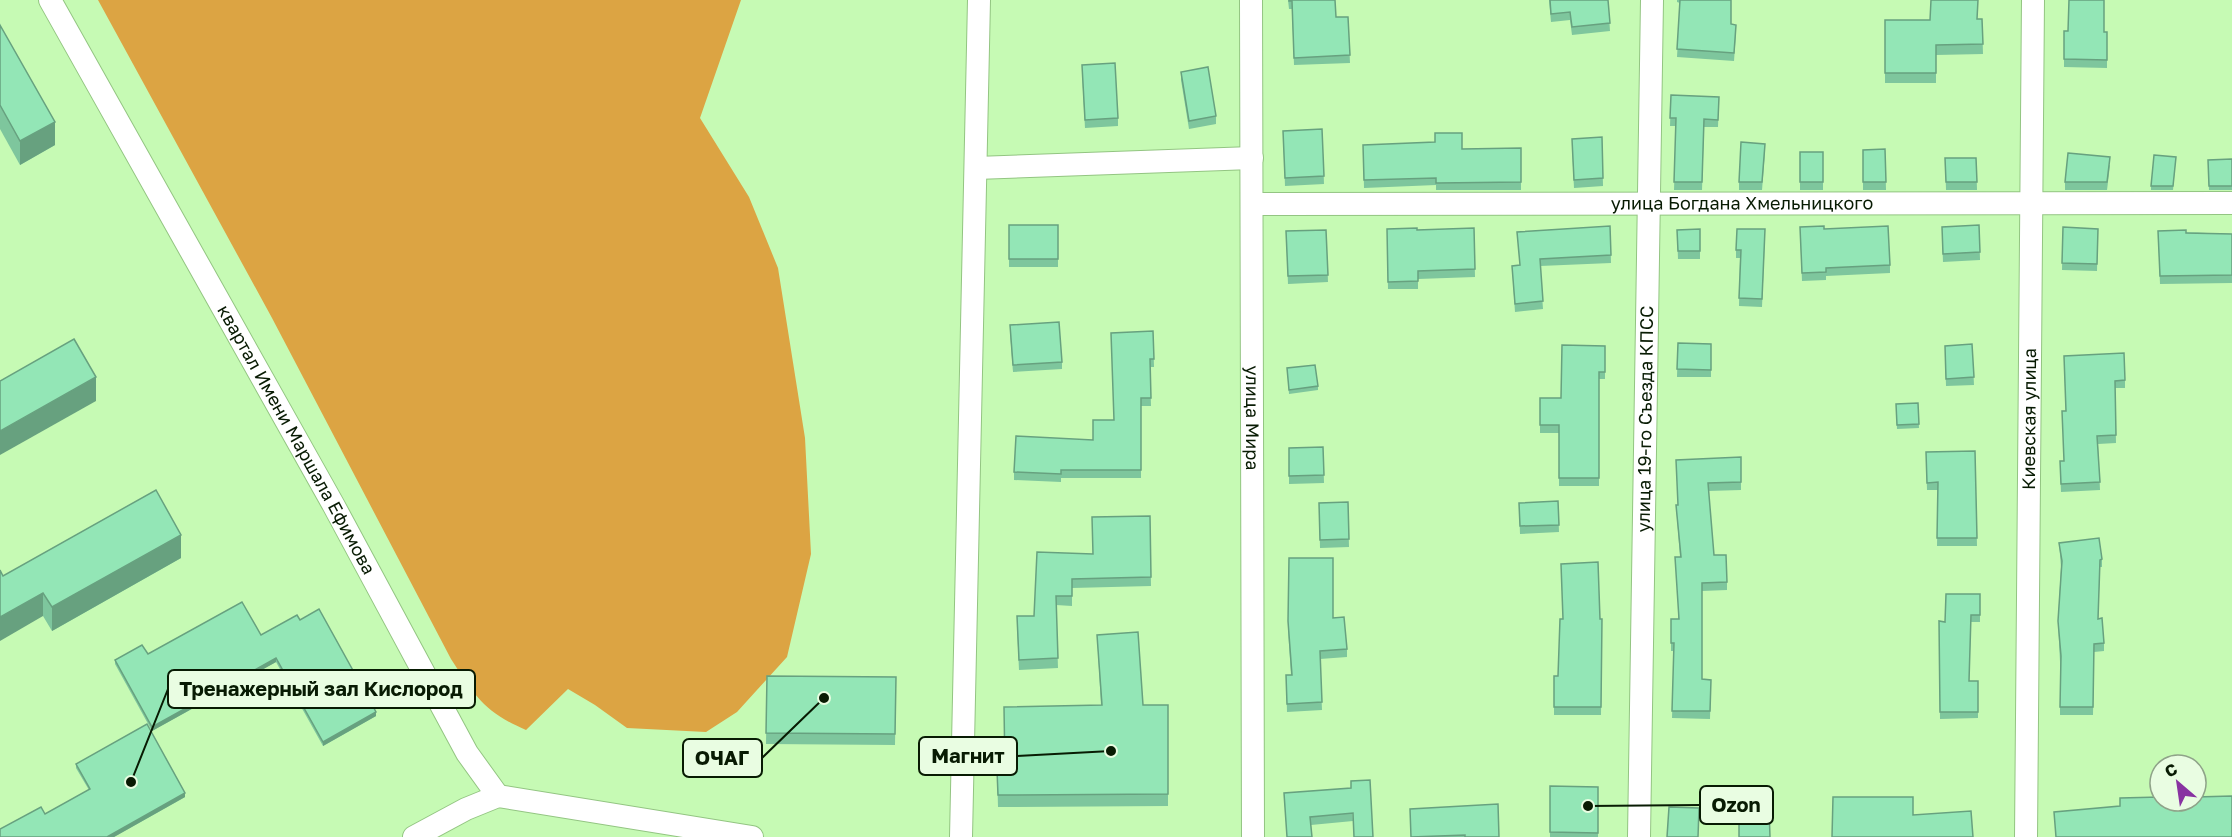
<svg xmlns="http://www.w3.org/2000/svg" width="2232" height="837" viewBox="0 0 2232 837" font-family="'Golos Text',sans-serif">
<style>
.forest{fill:#dca443}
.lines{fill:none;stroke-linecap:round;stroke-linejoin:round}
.street-casing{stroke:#93c582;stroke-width:24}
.street{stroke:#fff;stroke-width:22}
.wall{fill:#7ec69d}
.shaded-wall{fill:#67a17f}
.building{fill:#93e6b6;stroke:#67a17f;stroke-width:1.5}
.labels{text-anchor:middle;stroke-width:5;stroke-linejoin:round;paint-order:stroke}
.street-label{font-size:18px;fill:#081b03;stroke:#e9fde2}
.leader{fill:none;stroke:#081b03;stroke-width:2}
.callout-dot{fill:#081b03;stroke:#e9fde2;stroke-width:2}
.callout{fill:#e9fde2;stroke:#081b03;stroke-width:2}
.callout-label{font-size:20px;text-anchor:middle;font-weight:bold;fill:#081b03}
</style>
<rect width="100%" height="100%" fill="#c6fab4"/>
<path class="forest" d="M98,0H741L700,118L749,197L778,268L805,438L811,554L787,657L737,712L706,732L627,728L595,705L568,689L526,730C484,712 475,696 451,659L272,318Z"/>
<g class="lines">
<g class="street-casing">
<g id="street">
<path id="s1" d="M50,0L334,506L467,753L498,796"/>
<path id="s2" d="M1251,0L1253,837"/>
<path d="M976,168L1252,158"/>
<path id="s3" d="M1252,204L2232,203"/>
<path d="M414,837L466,809L498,796L752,837"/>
<path d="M961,837L979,0"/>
<path id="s4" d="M1639,837L1652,0"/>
<path id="s5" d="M2026,837L2033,0"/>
</g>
</g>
<use href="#street" class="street"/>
</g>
<g class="wall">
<path d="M1288,0L1336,17H1348L1350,63L1294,65L1292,9H1289Z"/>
<path d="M1549,0H1608L1610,31L1572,35L1570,20L1551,22Z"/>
<path d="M1677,0H1731V24L1736,32L1734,61L1677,57L1680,3L1677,2Z"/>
<path d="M1978,0L1977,19H1982L1983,54L1936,55V83H1885V20H1930Z"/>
<path d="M0,25L55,145L20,165L0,129Z"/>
<path d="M2064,31L2107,32V68L2064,67Z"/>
<path d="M1181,72L1216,116V124L1189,129L1181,80Z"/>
<path d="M1082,73L1118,118V126L1085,128Z"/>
<path d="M1671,95L1719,97L1718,127H1704L1702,190H1674L1676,126H1670Z"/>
<path d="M1322,129L1324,184L1285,186L1283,131Z"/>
<path d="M1602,137L1603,186L1574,188L1572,146Z"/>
<path d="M1363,145L1462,149L1521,148V190H1436V185L1364,188Z"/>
<path d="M1885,149L1886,190H1863V150Z"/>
<path d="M1765,152L1762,190H1739V182Z"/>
<rect x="1800" y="152" width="23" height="38"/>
<path d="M2176,157L2173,190H2151V186Z"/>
<path d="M1945,158H1976L1977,190H1946Z"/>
<path d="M2232,159V190H2209L2208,160Z"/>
<path d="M2110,165L2107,190H2065V182Z"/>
<rect x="1009" y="225" width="49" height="42"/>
<path d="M1979,225L1980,260L1943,262L1942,235Z"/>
<path d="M1610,226L1611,263L1540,266L1543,309L1515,312L1512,266L1520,265L1517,232Z"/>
<path d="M1800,227L1824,229L1890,265V273L1826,276V280L1802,281Z"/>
<path d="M2063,227L2098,229L2097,271L2062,270Z"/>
<path d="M1474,228L1475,277L1418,279V289H1388L1387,229L1417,230Z"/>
<path d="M1700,229V259H1678L1677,230Z"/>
<path d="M1326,230L1328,282L1288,284L1286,231Z"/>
<path d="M2158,231L2232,234V283L2160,284Z"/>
<path d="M1765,237L1762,307L1739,306L1740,258H1736V250Z"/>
<path d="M1153,331L1154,367H1150L1151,406H1141V478H1061V482L1014,480V472L1093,440L1114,420Z"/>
<path d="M1010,333L1062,362V369L1013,372Z"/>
<path d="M1678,343L1711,344V377H1677Z"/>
<path d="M1972,344L1974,385L1946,386L1945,353Z"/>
<path d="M1605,346V379H1599V486H1559V433H1540V398H1561Z"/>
<path d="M2064,364L2125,380V388H2115L2116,443L2098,444L2100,490L2061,492L2060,469L2064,461L2066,411Z"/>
<path d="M1287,368L1318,386V390L1289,394Z"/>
<path d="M1918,403L1919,428L1897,429L1896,404Z"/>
<path d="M1323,447L1324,483L1289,484V448Z"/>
<path d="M1975,451L1977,546H1937L1938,490H1927L1926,452Z"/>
<path d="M1741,457V490L1708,491L1714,555L1727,582V590L1702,591V679L1711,680L1710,719L1672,718L1674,651H1671V619H1678L1680,557L1676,505H1678Z"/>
<path d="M1558,501L1559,532L1520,534L1519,503Z"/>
<path d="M1348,502L1349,547L1320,548L1319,503Z"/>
<path d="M1150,516L1151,586L1072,588V606L1056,605L1058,668L1019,670L1017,626L1034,616L1093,554Z"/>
<path d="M2059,543L2102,559V567H2100L2098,619L2104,643V651L2094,652L2093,715H2060V662L2058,621L2061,567Z"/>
<path d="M181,558L52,631L43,616L3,576Z"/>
<path d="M1289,558L1333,618L1347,649V657L1320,659L1322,710L1287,712L1286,675H1291L1288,629Z"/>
<path d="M1980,594V622H1971L1969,681H1978V718L1940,719L1939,621L1945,622Z"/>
<path d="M1562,619H1602L1601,715H1554V676H1558Z"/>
<path d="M300,620L376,716L323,746L276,662L152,731L115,664V660L261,635Z"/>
<path d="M1097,635L1143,705H1168V806L998,807L997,770H1005L1101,705Z"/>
<path d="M767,676L896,677L895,745L766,744Z"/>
<path d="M76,764L185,797L114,837H0L45,814L89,790L76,768Z"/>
<path d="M1550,786L1598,787V837H1550Z"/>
<path d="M1351,788L1353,821L1311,825L1312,837H1287L1284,793Z"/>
<path d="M1410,816L1499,837H1411Z"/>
</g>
<g class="shaded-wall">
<path d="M55,122V145L20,165V141Z"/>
<path d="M96,377V401L0,455V431Z"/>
<path d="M181,535V558L52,631V607Z"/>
<path d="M43,593V616L0,641V617Z"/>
<path d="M276,658V662L152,731V727Z"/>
<path d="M376,712V716L323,746V742Z"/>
<path d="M185,793V797L114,837H107Z"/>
</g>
<g class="building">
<path d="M1289,0H1335L1336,17H1348L1350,55L1294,58L1292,1H1289Z"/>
<path d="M1550,0H1608L1610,23L1572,27L1570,12L1551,14Z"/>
<path d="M1680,0H1731V24L1736,25L1734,53L1677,49Z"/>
<path d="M1931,0H1978L1977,19H1982L1983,44L1936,45V73H1885V20H1930Z"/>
<path d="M2069,0H2104V32H2107V60L2064,59V31H2068Z"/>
<path d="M0,25L55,122L20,141L0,105Z"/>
<path d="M1115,63L1118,118L1085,120L1082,65Z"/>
<path d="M1208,67L1216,116L1189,121L1181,72Z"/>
<path d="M1671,95L1719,97L1718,120L1704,119L1702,182H1674L1676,118H1670Z"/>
<path d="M1322,129L1324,176L1285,178L1283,131Z"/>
<path d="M1435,133H1462V149L1521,148V182L1436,183V178L1364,180L1363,145L1435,142Z"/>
<path d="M1602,137L1603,178L1574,180L1572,139Z"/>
<path d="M1741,142L1765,144L1762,182H1739Z"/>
<path d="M1885,149L1886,182H1863V150Z"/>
<rect x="1800" y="152" width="23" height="30"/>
<path d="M2068,153L2110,157L2107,182H2065Z"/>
<path d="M2154,155L2176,157L2173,186H2151Z"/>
<path d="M1945,158H1976L1977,182H1946Z"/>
<path d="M2232,159V186H2209L2208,160Z"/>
<rect x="1009" y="225" width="49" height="34"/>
<path d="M1979,225L1980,252L1943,254L1942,227Z"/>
<path d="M1610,226L1611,255L1540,259L1543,301L1515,304L1512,266L1520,265L1517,232Z"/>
<path d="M1824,226V229L1888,226L1890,265L1826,268V272L1802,273L1800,227Z"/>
<path d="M2063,227L2098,229L2097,264L2062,263Z"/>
<path d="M1417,228V230L1474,228L1475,269L1418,271V281L1388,282L1387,229Z"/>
<path d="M1700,229V251H1678L1677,230Z"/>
<path d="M1737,229H1765L1762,299L1739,298L1741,250H1736Z"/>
<path d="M1326,230L1328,275L1288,276L1286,231Z"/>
<path d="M2186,230V233L2232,234V275L2160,276L2158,231Z"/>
<path d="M1059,322L1062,362L1013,365L1010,325Z"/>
<path d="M1153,331L1154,359H1150L1151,398H1141V470H1061V474L1014,472L1016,436L1093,440V420H1114L1111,333Z"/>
<path d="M74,339L96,377L0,431V381Z"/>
<path d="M1678,343L1711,344V370L1677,369Z"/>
<path d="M1972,344L1974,377L1946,379L1945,346Z"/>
<path d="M1562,345L1605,346V372H1599V478H1559V425H1540V398H1561Z"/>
<path d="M2124,353L2125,380L2115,381L2116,435L2097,436L2100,482L2061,484L2060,461H2064L2062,411H2066L2064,356Z"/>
<path d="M1315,365L1318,386L1289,390L1287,368Z"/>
<path d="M1918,403L1919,424L1897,425L1896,404Z"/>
<path d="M1323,447L1324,475L1289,476V448Z"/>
<path d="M1975,451L1977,538H1937L1938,482L1927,483L1926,452Z"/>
<path d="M1741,457V482L1708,483L1714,555H1726L1727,582L1702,583V679L1711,680L1710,711H1672L1674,643H1671V619H1679L1675,557H1681L1676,505H1678L1676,460Z"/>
<path d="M156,490L181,535L52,607L43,593L0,617V570L3,576Z"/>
<path d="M1558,501L1559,525L1520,526L1519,503Z"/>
<path d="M1348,502L1349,539L1320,540L1319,503Z"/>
<path d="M1150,516L1151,577L1072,579V596H1056L1058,658L1019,660L1017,616H1034L1037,552L1093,554L1092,517Z"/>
<path d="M2099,538L2102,559L2100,560L2098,619L2102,618L2104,643L2094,644L2093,707H2060L2061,656L2058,621L2062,561L2059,543Z"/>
<path d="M1289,558H1333V618L1344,617L1347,649L1320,651L1322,702L1287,704L1286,675H1292L1288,621Z"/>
<path d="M1598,562L1600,619H1602L1601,707H1554V676H1558L1560,619H1563L1561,564Z"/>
<path d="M1946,594H1980V615H1971L1969,681H1978V712H1940L1939,621L1945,622Z"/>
<path d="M242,602L261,635L297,615L300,620L319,609L376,712L323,742L276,658L152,727L115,660L142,645L148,654Z"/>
<path d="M1138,632L1143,705H1168V794L998,795L997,770H1005L1004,707L1102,705L1097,635Z"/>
<path d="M767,676L896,677L895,734L766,733Z"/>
<path d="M147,724L185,793L107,837H0V829L41,807L45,814L90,789L76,764Z"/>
<path d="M1370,780L1373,837H1354L1353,813L1310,817L1312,837H1287L1284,793L1351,788V781Z"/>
<path d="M1550,786L1598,787V833L1550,832Z"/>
<path d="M2232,796V837H2056L2054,812L2120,806V798L2160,797V801H2196V797Z"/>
<path d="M1833,797H1913V815L1971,811L1973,837H1832Z"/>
<path d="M1498,804L1499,837H1465V835L1411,837L1410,809Z"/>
<path d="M1669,807L1699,808L1698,837H1667Z"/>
<path d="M1769,807L1770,837H1739V808Z"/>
</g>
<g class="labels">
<g class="street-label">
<text dy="6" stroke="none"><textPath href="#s3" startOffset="490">улица Богдана Хмельницкого</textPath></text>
<text dy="6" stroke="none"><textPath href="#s4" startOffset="418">улица 19-го Съезда КПСС</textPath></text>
<text dy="6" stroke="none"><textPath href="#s2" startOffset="418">улица Мира</textPath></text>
<text dy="6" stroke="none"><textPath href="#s5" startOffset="418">Киевская улица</textPath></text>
<text dy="6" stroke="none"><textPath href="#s1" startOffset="504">квартал Имени Маршала Ефимова</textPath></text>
</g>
</g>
<path class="leader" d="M131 782L168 689M1111 751L1017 756M824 698L762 758M1588 806L1700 805"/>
<g class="callout-dot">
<circle cx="131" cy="782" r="6"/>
<circle cx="1111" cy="751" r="6"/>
<circle cx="824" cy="698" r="6"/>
<circle cx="1588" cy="806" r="6"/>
</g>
<g class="callout">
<rect x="168" y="670" width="307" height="38" rx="6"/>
<rect x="919" y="737" width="98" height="38" rx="6"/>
<rect x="683" y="739" width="79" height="38" rx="6"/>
<rect x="1700" y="786" width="73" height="38" rx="6"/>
</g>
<g class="callout-label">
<text x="321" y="696">Тренажерный зал Кислород</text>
<text x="968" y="763">Магнит</text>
<text x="722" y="765">ОЧАГ</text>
<text x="1736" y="812">Ozon</text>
</g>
<g transform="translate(2178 783) rotate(331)"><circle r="28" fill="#e9fde2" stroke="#8fa389" stroke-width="1.5"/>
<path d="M0-4.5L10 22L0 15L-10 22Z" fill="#8833a1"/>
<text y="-9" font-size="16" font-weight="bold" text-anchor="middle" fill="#081b03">С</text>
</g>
</svg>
